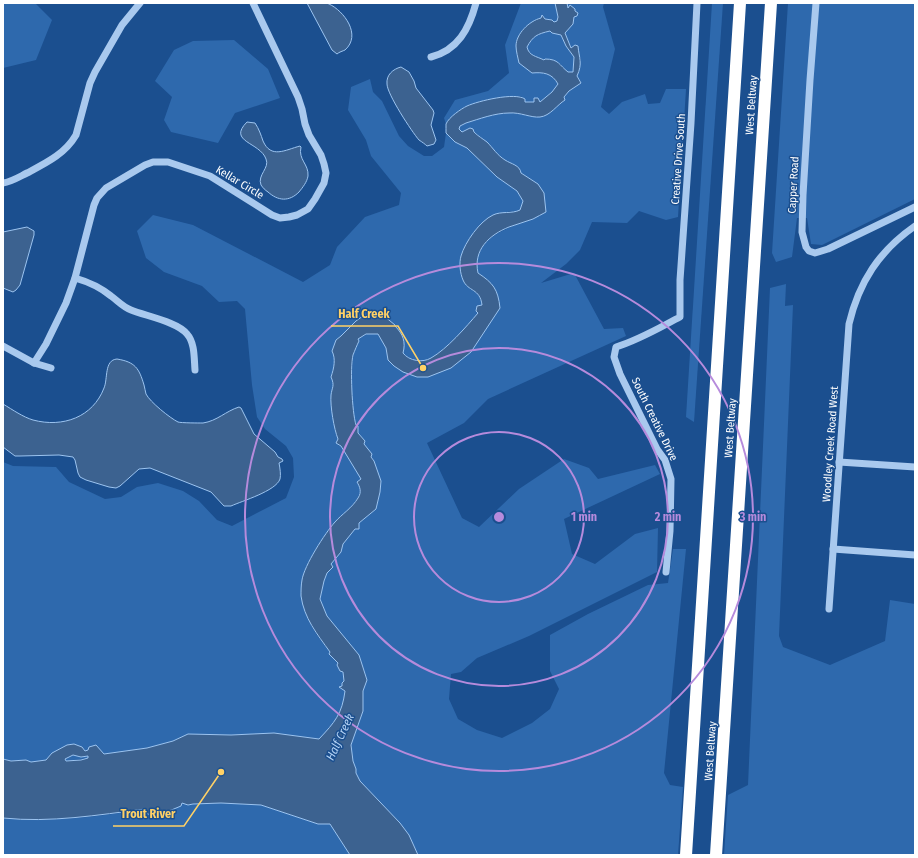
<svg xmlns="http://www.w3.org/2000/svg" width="918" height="858" viewBox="0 0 918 858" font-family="'Fira Sans Condensed',sans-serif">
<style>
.green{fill:#2e69ad}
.water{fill:#3c6290;stroke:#9cc4f0;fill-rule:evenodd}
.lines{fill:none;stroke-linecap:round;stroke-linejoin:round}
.minor{stroke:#a9c9ee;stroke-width:7}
.highway{stroke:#fff;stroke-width:12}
.ring{fill:none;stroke:#b68bdc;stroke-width:2}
.labels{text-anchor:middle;stroke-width:3;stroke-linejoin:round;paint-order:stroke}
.street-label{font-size:11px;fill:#fff;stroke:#1b4f8f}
.water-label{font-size:12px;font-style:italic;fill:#b5d3f5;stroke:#1b4f8f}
.centre{fill:#b68bdc;stroke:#1b4f8f;stroke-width:2}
.ring-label{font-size:12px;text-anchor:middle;font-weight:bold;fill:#b68bdc;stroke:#1b4f8f;stroke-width:3;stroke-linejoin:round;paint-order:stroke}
.leader{fill:none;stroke:#ffd166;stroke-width:1.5}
.callout-dot{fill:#ffd166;stroke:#1b4f8f;stroke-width:1.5}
.callout-label{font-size:12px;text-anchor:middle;font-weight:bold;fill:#ffd166;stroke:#1b4f8f;stroke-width:3;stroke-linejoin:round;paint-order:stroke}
</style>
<rect width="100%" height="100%" fill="#1b4f8f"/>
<g class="green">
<path d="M3,3H35L52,20L36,60L3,68Z"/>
<path d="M521,3H555L558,17L557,21L554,23L552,20L545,19L542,16L541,18L522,30L532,73C543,72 552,73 558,84L552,92L540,102L534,98V102H524L521,96H508L467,106L454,115L446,124L444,118L455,100L488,91L509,73L505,45Z"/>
<path d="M567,3H604L603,7L615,49L601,107L609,114L622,102L645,94L648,104L660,103L666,89H686L678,217L666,220L639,211L627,223L592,222L580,250L566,264L541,283L574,273L604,329L623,328L626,336L488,399L464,423L427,443L462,518L479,527L519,489L564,459L589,468L598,479L655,465L660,474L564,519L572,554L595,564L635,534L658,528L657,572L529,636L477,658L461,672L451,674L449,699L458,719L477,730L502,738L532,723L550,709L559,689L550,671V635L588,614L648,585L668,583L673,549H686L664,773L670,785L683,787L678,855H418L409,835L400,823L360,781L356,773V769L353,761L351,745L363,711V691L367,679L359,655L327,616L320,599L324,581L327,573L333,567L331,564L341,552L343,544L359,523L376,509L380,492L374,461L364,444L365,441L358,433V426C350,419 352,370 353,358C353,353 357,346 359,341L358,339L367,334H378L386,348L388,360L417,377L500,308L487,280L478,273C470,239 507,228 532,219L538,184L521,173L518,167L506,161L494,152L487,143L470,128L462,132L459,129L460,126L466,123C479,119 495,113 509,113C520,112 530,118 539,117C550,116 557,105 565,100L564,97L569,91L581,83L577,76L581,59L578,55V46L571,48L565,33L574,11L568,8Z"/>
<path d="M712,3H723L694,422L686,417Z"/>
<path d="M788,3H915V199L822,245L811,244L807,218H797L792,257L776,262L772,253Z"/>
<path d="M550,31L552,33L561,35L566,46L574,57L573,72L568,73C565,70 563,66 559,63C551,57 531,63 527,47C533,36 537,34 550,31Z"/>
<path d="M234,40L268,69L280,98L235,113L218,143L171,132L164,120L172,97L155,81L174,50L193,41Z"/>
<path d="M370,79L373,92L382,101L399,136L408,146L424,156H432L444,147L446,133L455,142L467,148L497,177L517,191L523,201L520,210L516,212L509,211L476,229L470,289C478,292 481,297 482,305L476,311L479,313C465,327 448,348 431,358C422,363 410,360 403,353L401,332L384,316L374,313L363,316L356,321L341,336L336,340L332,351C336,359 334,368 331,377L334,383L333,392L335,431L338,439V445L341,446C345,452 361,474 361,480C364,499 347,510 335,522C327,530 303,569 302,580C301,584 310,623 312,627C317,636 324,644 330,652L329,654C338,663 348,673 342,686L340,687L346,691L344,700L336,721L320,739L274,733L231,735L199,734H188L173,741L147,748L104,754L85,751L82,747L77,746L52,753L46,760L31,762L26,760L11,761L3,759V462L13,466L56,467L69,482L105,499L121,497L137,487L158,483L183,491L199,501L217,520L232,526L286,498L294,477L293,458L286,446L265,429L257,417L252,385L245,309L237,301L219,302L202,286L164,272L146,258L137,231L153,215L193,225L303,282L330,265L337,247L365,217L399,205L401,193L371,156L366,140L348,110L351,87Z"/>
<path d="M786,284L785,306L793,305L779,636L783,647L830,665L885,641L890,600L915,604V855H724L728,795L748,785L770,288Z"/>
<path d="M73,755L81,757L88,756V758L66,761L65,759Z"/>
<path d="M182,802L188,805L193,804L221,803L261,805L318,824H330L350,855H3V818C60,824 126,813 182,802Z"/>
</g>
<g class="water">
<path d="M307,3C313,3 324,1 329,4C344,11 362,35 345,50C343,51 339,52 337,54L332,50Z"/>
<path d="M555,3H567L568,8L570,5L575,9V11L578,13L577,16L574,17L573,24L565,33L571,48L575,45L578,46C579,58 583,63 577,76L581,83L569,91L564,97L565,100C557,105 550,116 540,117C531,118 520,112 509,113C495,113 479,119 466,123L460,126L459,129L462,132L470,128L473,129L474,132C478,136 483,139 487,142C493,148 497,155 505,160C511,164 520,165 521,173L538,184L544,193L546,212C542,214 537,217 533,219C525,222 517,224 509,227C489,235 473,250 478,273C493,283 498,289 500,308L471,352L451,368L428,377H417L403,372L394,366L388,360L386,348L378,334H366L358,339L359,341C357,345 355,350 353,355C350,368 352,412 356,425L358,426V433L365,441L364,444L372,454L371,457L374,461L381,481L380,492L376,509L359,523V529H355L343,544L341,552L331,564L333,567L327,573L324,581L320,599L327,616L359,655L367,680L363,691V711L351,745L353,761L356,769V773L360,781L400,823L409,835L418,855H350L330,824H318L261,805L221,803L193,804L188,805L182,803L181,806L157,816L149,815L145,809C98,815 50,823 3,818V759L11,761L26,760L31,762L46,760L52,753L67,745L74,744L82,747L85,751L88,750L89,747L96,745L104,754L147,748L173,741L188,734L231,735L274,733L319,739C335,722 342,714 345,691L339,687L342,686V683L344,681L343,672L340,671L337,665L338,663L329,654L330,652C317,634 304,618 301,596C301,591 301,585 302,580C304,566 325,533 335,522C342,514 352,508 358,498C362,492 360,487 357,482L361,479L341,446L336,443L338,439C334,429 330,406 331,395C332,387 335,386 331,377C334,368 336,359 332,351L336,340L341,336L356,321L363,316L374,313L384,316L395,325V326C403,334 406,342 403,353C409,361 423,363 431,358C447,349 466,327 478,313L476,311L477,306L482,305C480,288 468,292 463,280C460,273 459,263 461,256C465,242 480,221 493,215C501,211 512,214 520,210L523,201L517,191L497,177L467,148L455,142L446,133C446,131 446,126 446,124C449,117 461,109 467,106C478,101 515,92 525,99V102H534V98H538L540,102L552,92L558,84C552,73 543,72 532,73L519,63C518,58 516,51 516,46C516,34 529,21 541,18L542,15L545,19L552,20L554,22L557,21L558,17ZM550,31L552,33L561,35L566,46L574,57L573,72H568C559,65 559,59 545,59L544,60C536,56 529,56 527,47C533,36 537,34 550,31ZM73,755L81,757L88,756V758L81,760L66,761L65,759Z"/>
<path d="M401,67L409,72L414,81L416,88L433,110L434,113L431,125L436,140L434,144L427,146C425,144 422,142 419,140C412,132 387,94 387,84C386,75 393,69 401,67Z"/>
<path d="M247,122L255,123C259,129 261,135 263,141C271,159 285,150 300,146L301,147C298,160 309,164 308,176C307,182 303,187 299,192C289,202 278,201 268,192C265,190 263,188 261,185C257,175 270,168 266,159C260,142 227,142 247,122Z"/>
<path d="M27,227L34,231V235L20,285L16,290L13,292L3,288V232Z"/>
<path d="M117,359C135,362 139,368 144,385C145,388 145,391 146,394C150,402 170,418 178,422C181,423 199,423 203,423C217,421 226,411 239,407L241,408L254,434L275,452L278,457L282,459L283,461L279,463C280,468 281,475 280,479C276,491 242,501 231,506H224L211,492L150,468L139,469L120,486L116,488L109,487L86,480L80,477L78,473L75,460L73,457L59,455L20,456H15L3,447V404C13,410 23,417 33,420C63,428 93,417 104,388C108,379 104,360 117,359Z"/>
</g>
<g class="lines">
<g class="minor">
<path d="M816,3L810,80L803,195L802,232L806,247L809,251L815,253L828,249L915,207"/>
<path d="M431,57C458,50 469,29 476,3"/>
<path d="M3,183C11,182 19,177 27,173C46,163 65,154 76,135L90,83L95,72L122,25L140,3"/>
<path d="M75,278C89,282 100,287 111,296C118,301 123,307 131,310C146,316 178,322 187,334C195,343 194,358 195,370"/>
<path d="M3,346L34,363L51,368"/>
<path d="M34,363L46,344L66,303L75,278L94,205L97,198L106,188L145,165L153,162H168L210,176L272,215L280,218L289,217L297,215L308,209L315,199L324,183L326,173L324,164L321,155L309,135L305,124L302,109L298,97L253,3"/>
<path d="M839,462L915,467"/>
<path d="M833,549L915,555"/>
<path d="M666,572L670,531L671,479L665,460L657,449L620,374L614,357L616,347C639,340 659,328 680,317V280L691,123L697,3"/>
<path d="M829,609L849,324C859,282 879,251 915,226"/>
</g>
<g class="highway">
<path d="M686,855L740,3"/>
<path d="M716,855L771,3"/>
</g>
</g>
<g class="ring">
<circle cx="499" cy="517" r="85"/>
<circle cx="499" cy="517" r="169"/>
<circle cx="499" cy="517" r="254"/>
</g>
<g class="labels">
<g class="street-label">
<text transform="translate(751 105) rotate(-86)" y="4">West Beltway</text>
<text transform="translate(678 159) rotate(-86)" y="4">Creative Drive South</text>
<text transform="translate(240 182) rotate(31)" y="4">Kellar Circle</text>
<text transform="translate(793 185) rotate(-87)" y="4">Capper Road</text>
<text transform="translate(655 419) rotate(64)" y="4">South Creative Drive</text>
<text transform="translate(730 428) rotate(-86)" y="4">West Beltway</text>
<text transform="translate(830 444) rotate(-86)" y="4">Woodley Creek Road West</text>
<text transform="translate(710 751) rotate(-86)" y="4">West Beltway</text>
</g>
<g class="water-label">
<text transform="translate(340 737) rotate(-65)" y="4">Half Creek</text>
</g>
</g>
<circle cx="499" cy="517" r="6" class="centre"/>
<g class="ring-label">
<text x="584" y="521">1 min</text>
<text x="668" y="521">2 min</text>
<text x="753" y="521">3 min</text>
</g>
<path class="leader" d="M423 368L398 326H331M221 772L184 826H113"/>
<g class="callout-dot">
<circle cx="423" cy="368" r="4"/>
<circle cx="221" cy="772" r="4"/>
</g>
<g class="callout-label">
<text x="364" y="318">Half Creek</text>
<text x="148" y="818">Trout River</text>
</g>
<rect width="918" height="858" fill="none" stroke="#ffffff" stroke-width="8"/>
</svg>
